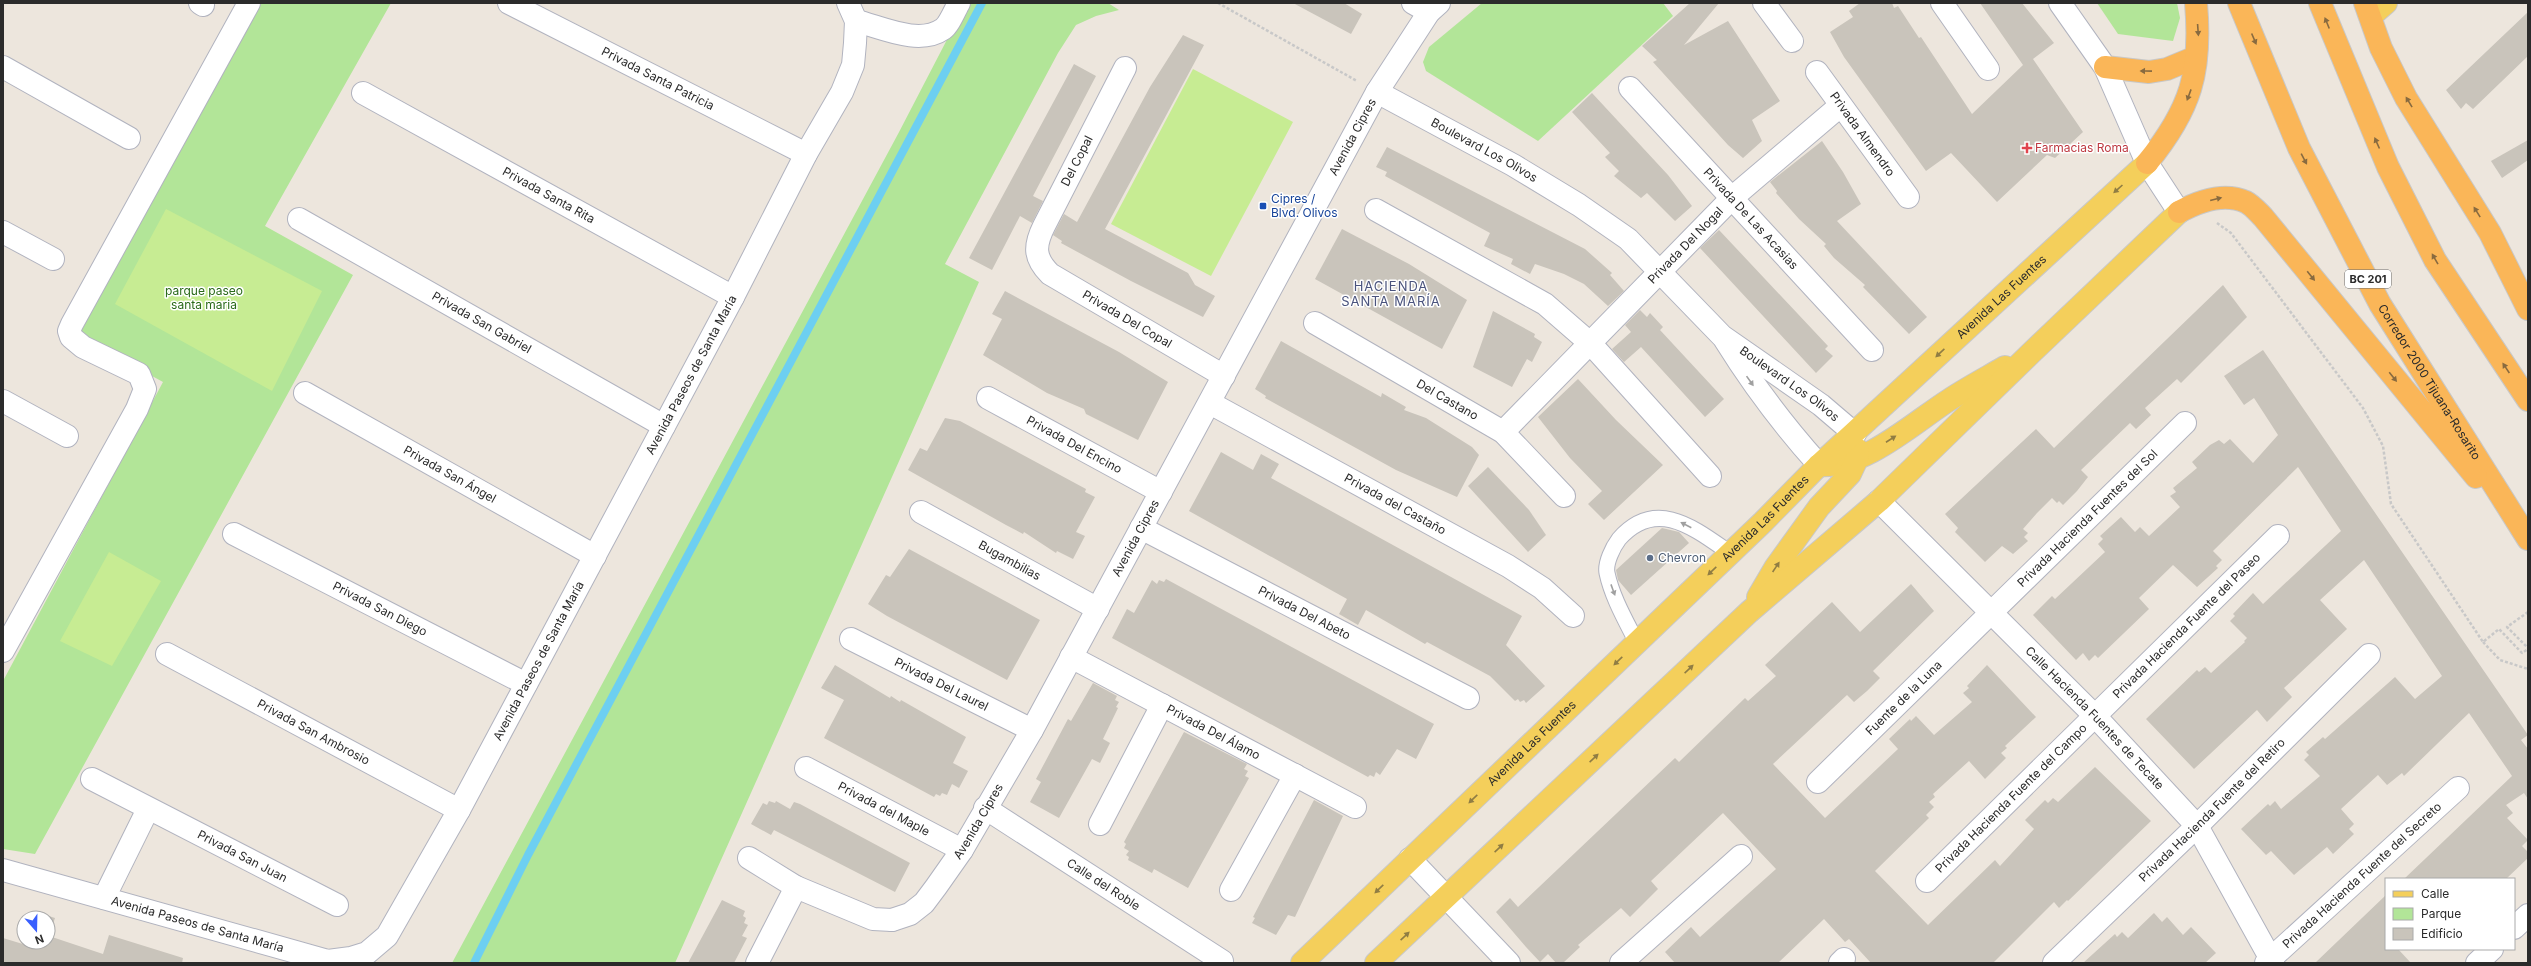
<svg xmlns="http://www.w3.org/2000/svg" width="2531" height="966" viewBox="0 0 2531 966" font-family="Inter,sans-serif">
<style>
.green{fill:#b2e598}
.pitch{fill:#c7ec93}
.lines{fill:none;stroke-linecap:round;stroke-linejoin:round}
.stream{stroke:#6dcff1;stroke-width:8}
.building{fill:#c9c4bb}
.service-casing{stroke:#b1b3bf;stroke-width:17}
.minor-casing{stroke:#b1b3bf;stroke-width:24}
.tertiary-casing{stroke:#b1b3bf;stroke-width:24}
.secondary-casing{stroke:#b1b3bf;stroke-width:24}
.primary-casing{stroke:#c8c8c8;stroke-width:24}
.trunk-casing{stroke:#c8c8c8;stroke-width:24}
.path{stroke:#c8c8c8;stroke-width:2.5;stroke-dasharray:3 2;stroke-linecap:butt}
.service{stroke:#fff;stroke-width:15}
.minor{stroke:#fff;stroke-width:22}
.tertiary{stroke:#fff;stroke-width:22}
.secondary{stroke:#fff;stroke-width:22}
.primary{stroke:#f4cf5b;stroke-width:22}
.trunk{stroke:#fab658;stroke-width:22}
.oneway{fill:#886a3f}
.oneway2{fill:#907d43}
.oneway3{fill:#a0a0a0}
.health-dot{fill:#e0444e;stroke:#fff;stroke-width:1.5}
.transit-dot{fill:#1a4fb4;stroke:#fff;stroke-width:1.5}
.service-dot{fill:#5c6f8a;stroke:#fff;stroke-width:1.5}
.labels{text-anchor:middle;stroke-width:3;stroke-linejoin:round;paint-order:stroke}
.shield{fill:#fff;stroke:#6b6b6b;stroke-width:1}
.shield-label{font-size:11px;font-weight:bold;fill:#2b2b2b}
.street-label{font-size:12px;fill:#2b2b2b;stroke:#fff}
.health-label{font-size:12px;fill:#be3a42;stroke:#fff;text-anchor:start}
.transit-label{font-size:12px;fill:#164399;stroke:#fff;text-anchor:start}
.park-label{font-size:12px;fill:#2a6a19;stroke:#fff}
.service-label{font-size:12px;fill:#4e5e75;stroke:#fff;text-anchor:start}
.neighbourhood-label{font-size:13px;letter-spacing:1px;fill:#4a537d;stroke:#fff}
</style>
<rect width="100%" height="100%" fill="#ede6dd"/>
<g class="green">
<path d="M259,3H391L265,226L353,275L35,854L3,849V681L163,382L72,332Z"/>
<path d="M966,3H1108L1119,10L1096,16L1076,25L1058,53L945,264L979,282L675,963H452L898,134Z"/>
<path d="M1482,3H1663L1673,16L1538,141L1426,71L1423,62L1429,47Z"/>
<path d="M2097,3H2177L2180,18L2173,41L2118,34Z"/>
</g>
<g class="pitch">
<path d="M1193,69L1293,122L1211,276L1111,224Z"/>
<path d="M166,209L322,291L272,391L115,304Z"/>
<path d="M109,552L161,581L112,666L60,641Z"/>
</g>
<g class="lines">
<path class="stream" d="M474,963L528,855L982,3"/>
</g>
<g class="building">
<path d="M1293,3H1344L1362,14L1351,34Z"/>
<path d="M1690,3H1719L1684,45L1728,21L1780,101L1752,120L1762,141L1743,158L1728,145L1653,62L1657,60L1642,46Z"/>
<path d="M1860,3H1892L1894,8L1898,6L1919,38L1921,37L1972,114L2023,65L1980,3H2022L2054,43L2033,59L2083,132L2055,158L2047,155L1997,202L1951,153L1926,171L1844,57L1830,32L1853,17L1849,11Z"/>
<path d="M2528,12V56L2473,109L2466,103L2461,109L2446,90Z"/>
<path d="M1183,35L1204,45L1105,229L1188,273L1195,285L1215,296L1203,317L1131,281L1061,243L1062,241L1053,235L1064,214L1077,222L1150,87Z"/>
<path d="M1074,64L1096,76L1033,196L1043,201L1032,223L1020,216L992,270L969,258Z"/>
<path d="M1592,93L1668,175L1692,206L1675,221L1647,193L1641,198L1614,176L1619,171L1605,157L1610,153L1572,112Z"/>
<path d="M2528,140V160L2502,178L2491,161Z"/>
<path d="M1822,141L1843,172L1861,204L1837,221L1927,317L1909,334L1863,287L1865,285L1834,258L1824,246L1826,244L1799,219L1776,193L1777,191L1770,182Z"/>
<path d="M1387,147L1585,249L1612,273L1610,275L1624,291L1608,306L1584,284L1564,274L1535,264L1530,274L1511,264L1513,259L1484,246L1490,233L1385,176L1387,172L1376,167Z"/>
<path d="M1342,229L1409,264L1467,300L1442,349L1315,279Z"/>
<path d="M1719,230L1828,346L1825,349L1833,356L1816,373L1700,248Z"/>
<path d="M2223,285L2247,317L2181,383L2177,379L2145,408L2151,415L2136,429L2130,423L2081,470L2088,477L2077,491L2063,505L2059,501L2057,503L2052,498L2037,513L2023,529L2028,533L2024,537L2028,541L2013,554L2002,546L1985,562L1955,532L1958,528L1945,514L2036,429L2054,448Z"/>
<path d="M1005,291L1119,352L1168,382L1138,440L1086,414L1084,409L1047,393L983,355L1002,319L992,314Z"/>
<path d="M1640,310L1647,317L1650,313L1663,327L1660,330L1724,399L1705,417L1641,347L1624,362L1612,349L1631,332L1625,325Z"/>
<path d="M1493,311L1535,334L1534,337L1542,342L1532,362L1527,359L1512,387L1473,367Z"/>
<path d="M1281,341L1381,397L1382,393L1406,407L1404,410L1426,418L1472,447L1479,455L1457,497L1396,470L1265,398L1266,396L1255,389Z"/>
<path d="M2263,350L2528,735L2521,740L2528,749V799L2524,793L2506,805L2513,813L2507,818L2528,840L2522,846L2528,852V858L2506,879H2404L2512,776L2469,713L2404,776L2402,773L2387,785L2378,775L2341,809L2354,824L2349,829L2354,834L2333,854L2327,847L2294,875L2271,851L2266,855L2241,829L2268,804L2270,806L2275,801L2281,809L2320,776L2304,760L2309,755L2306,752L2323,737L2325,739L2395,677L2415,699L2442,676L2364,560L2320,600L2347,629L2284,688L2292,697L2267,722L2257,710L2194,769L2146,719L2197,670L2199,672L2205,667L2211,673L2245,642L2244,641L2247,638L2230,621L2235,616L2233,614L2253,593L2263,604L2341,531L2298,467L2213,551L2222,560L2216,566L2218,568L2197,587L2173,565L2139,598L2149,609L2098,658L2095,655L2089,661L2083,653L2076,660L2033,615L2052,596L2055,599L2105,552L2098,544L2103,539L2100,536L2121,517L2135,532L2140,527L2149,536L2180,507L2170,496L2176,492L2173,488L2197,468L2192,462L2210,445L2219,440L2224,444L2230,439L2253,463L2278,435L2254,398L2244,405L2224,376Z"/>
<path d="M1578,379L1616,420L1663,465L1604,520L1588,504L1602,491L1570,458L1538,417Z"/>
<path d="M945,418L960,421L1086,489L1085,492L1095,497L1076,532L1085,536L1073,559L1057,551L1056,553L1024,532L1023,534L1006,525L908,470L920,448L927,451Z"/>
<path d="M1221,452L1253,470L1261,454L1279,464L1271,478L1522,616L1506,645L1545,686L1526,703L1524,700L1520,702L1518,699L1515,701L1490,676L1427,642L1425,644L1366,610L1358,625L1339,614L1347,599L1189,511Z"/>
<path d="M1488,467L1529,510L1546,535L1528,552L1468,486Z"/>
<path d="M1662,528L1679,532L1689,543L1631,595L1618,580L1616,570Z"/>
<path d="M909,549L1040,620L1007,680L887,616L868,604L886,575L890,577Z"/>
<path d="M1166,579L1434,724L1416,759L1397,749L1380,775L1376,772L1374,777L1370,775L1368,777L1112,638L1127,609L1134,613L1152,580L1157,584L1159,580L1164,582Z"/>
<path d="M1911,584L1934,611L1873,671L1880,678L1867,691L1854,702L1847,695L1773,764L1825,818L1898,749L1889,739L1910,719L1911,721L1916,716L1934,735L1972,702L1963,693L1969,688L1967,686L1987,665L2036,717L2005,746L2007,748L2001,753L2006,758L1985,779L1969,761L1933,794L1935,797L1929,802L1934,807L1926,815L1929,818L1875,871L1928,925L1995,860L2000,866L2034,829L2025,820L2045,800L2048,803L2053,798L2058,802L2095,767L2151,821L2068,901L2067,900L2059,908L2054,902L1993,963H1871L1849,939L1845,942L1824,919L1778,963H1675L1665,952L1691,927L1700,937L1776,869L1723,813L1651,881L1658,889L1630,917L1621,908L1578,945L1580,947L1563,963H1556L1548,954L1540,962L1526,947L1496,912L1510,898L1518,907L1675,758L1679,762L1745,698L1748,701L1776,676L1765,665L1832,602L1860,632Z"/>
<path d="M835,665L890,698L891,696L900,702L901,700L966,737L953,763L968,771L959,788L952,784L947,795L942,793L940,796L936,794L934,797L824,738L844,700L821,688Z"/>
<path d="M1093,683L1117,696L1115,700L1119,702L1116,707L1118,708L1103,739L1110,743L1100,763L1092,759L1059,818L1030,802L1041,782L1036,779L1068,719L1071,721Z"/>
<path d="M1184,732L1247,764L1244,769L1248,771L1245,776L1249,778L1188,888L1154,869L1152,873L1128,860L1129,857L1126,855L1129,851L1124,848L1126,844L1124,842Z"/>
<path d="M1314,800L1343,816L1295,917L1288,915L1276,935L1252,923L1255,918L1253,917Z"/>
<path d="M769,801L775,803L776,801L790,809L794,802L800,804L910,863L895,892L774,830L771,835L751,824L763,803L767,805Z"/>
<path d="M2386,895V949H2398L2411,963H2315Z"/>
<path d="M722,900L745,911L743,916L746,918L744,923L748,925L742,936L747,938L734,963H688Z"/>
<path d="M36,912L55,918L49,936L103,954L109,935L183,958L182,963H3V938L26,945L27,942H48V918H34Z"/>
<path d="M2154,913L2162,922L2167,917L2183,935L2191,927L2216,953L2205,963H2083L2115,934L2117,937L2122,932L2128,938Z"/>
</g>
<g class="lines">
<g class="service-casing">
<path id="service" d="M1637,643C1626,621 1612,597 1607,573C1605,563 1613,547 1619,539C1656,497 1694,528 1730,553"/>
</g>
<g class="minor-casing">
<g id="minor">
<path d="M200,3L203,5"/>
<path id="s1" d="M509,3L806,154"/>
<path d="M1413,3L1429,12"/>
<path d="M1764,3L1792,41"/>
<path d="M1942,3L1988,69"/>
<path d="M856,21C881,27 919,46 943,29C949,25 955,10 959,3"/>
<path d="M3,67L129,138"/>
<path id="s2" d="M1125,68L1044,226C1034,246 1034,258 1050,274L1224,376"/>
<path id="s3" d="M1817,72L1908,197"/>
<path id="s4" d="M1630,88L1872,350"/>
<path id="s5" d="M363,93L733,297"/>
<path d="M1376,210L1545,304L1591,344L1710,476"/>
<path id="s6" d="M299,219L664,426"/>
<path d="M3,232L53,259"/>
<path id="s7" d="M1315,323L1503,432L1564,496"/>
<path id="s8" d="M305,393L595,556"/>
<path id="s9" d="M988,398L1161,492"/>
<path d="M3,401L67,436"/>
<path id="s10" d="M1210,403L1508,566L1542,588L1573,616"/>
<path id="s11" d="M1503,432L1733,197L1840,106"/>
<path id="s12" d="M921,512L1098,609"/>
<path id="s13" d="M1141,528L1468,698"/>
<path id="s14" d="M234,534L526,684"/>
<path id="s15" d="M851,639L1032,730"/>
<path d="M3,651L137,409L145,389L139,374L83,347L71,337L69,331L72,324L249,3"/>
<path id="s16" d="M167,654L459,810"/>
<path id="s17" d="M1071,657L1355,807"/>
<path id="s18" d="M806,768L962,850"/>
<path id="s19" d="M92,779L337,905"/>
<path id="s20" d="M1818,782L2185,423"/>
<path id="s21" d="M985,808L1222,961"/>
<path d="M1100,824L1162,705"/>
<path d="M749,858L796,887L873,919L892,920"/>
<path id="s22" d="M3,870L328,961L351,958L367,953L387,936L459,810L733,297L806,154L842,92L853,65L855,43L856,21L848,3"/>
<path id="s23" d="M1927,881L2278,536"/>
<path d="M1231,890L1295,775"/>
<path d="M104,898L148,809"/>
<path d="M2514,928L2528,915"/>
<path d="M757,963L796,887"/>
<path d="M1621,963L1741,856"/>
<path d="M1840,963L1844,959"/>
<path id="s24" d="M2054,963L2197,826L2369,655"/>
<path id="s25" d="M2266,963L2458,788"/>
<path d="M2477,963L2492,949"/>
</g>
</g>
<g class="tertiary-casing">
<g id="tertiary">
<path id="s26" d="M1377,92L1513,165L1579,205L1628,239L1722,336L1821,405L1855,434"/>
<path d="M1725,340C1753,385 1784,426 1819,465"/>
<path id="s27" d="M1879,501L2095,716L2197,826L2273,963"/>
<path d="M1410,859L1509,963"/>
<path id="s28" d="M892,920L910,914L924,903L936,887L962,850L1032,730L1377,92L1429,12L1439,3"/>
</g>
</g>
<g class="secondary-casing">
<path id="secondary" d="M2060,3L2105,67L2147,163L2179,212"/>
</g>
<g class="primary-casing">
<g id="primary">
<path d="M2371,16L2386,3"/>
<path d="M1819,465C1864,469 1913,423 1949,400C1967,388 1986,378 2005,367"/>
<path d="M1758,597L1775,568L1819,507L1850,474L1857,459L1858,450"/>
<path id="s29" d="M1302,963L1763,522L1819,465L2147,163"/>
<path d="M1376,963L1749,612L1879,501L2031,353L2179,212"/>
</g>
</g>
<g class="trunk-casing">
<g id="trunk">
<path id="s30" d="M2239,3L2299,148L2380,304L2528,539"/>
<path d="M2320,3L2388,167L2435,260L2528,400"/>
<path d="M2365,3L2381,48L2406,98L2490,233L2528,309"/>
<path d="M2105,67L2149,72L2167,69L2196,57"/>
<path d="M2147,163C2191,109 2202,72 2196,3"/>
<path d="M2179,212C2199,201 2224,192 2246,202C2252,205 2258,212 2263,217L2476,477"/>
</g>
</g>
<g class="path">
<path d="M1218,3L1357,81"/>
<path d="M2217,223L2231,233L2363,408L2383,446L2391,504L2483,642L2499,629L2522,653L2528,649"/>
<path d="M2528,612L2507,627L2528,648"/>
<path d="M2483,642L2500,660L2528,669"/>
</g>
<use href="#service" class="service"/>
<use href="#minor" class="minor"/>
<use href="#tertiary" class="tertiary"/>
<use href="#secondary" class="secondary"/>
<use href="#primary" class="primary"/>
<use href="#trunk" class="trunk"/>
</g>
<defs><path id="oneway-solid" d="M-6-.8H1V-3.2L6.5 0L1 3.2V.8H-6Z"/></defs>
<g class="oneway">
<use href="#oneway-solid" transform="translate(2327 23) rotate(-112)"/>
<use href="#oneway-solid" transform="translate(2198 30) rotate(86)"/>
<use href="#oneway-solid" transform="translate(2254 39) rotate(67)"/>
<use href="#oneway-solid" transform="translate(2146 71) rotate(-179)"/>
<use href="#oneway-solid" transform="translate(2189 95) rotate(110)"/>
<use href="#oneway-solid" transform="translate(2409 102) rotate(-121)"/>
<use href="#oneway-solid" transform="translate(2377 143) rotate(-114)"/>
<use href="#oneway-solid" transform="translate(2304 159) rotate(62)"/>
<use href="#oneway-solid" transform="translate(2216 199) rotate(-14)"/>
<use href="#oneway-solid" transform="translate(2477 212) rotate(-122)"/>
<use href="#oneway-solid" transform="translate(2435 259) rotate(-120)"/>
<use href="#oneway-solid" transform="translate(2311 276) rotate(51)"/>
<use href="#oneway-solid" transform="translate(2506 368) rotate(-124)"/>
<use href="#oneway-solid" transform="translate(2393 377) rotate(51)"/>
</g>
<g class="oneway2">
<use href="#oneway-solid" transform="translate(2118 189) rotate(138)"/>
<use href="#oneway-solid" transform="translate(1940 353) rotate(137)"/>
<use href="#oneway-solid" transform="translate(1891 439) rotate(-33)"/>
<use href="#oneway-solid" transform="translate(1776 567) rotate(-56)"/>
<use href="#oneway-solid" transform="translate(1712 571) rotate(136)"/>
<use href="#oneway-solid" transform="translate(1618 661) rotate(136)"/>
<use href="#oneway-solid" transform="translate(1689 669) rotate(-43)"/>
<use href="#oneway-solid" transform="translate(1594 758) rotate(-43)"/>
<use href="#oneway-solid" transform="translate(1473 799) rotate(136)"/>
<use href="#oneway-solid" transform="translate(1499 848) rotate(-43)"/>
<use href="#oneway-solid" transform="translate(1379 889) rotate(136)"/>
<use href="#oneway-solid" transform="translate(1405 936) rotate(-43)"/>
</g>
<g class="oneway3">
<use href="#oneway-solid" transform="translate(1750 381) rotate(55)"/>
<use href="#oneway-solid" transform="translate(1686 525) rotate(-153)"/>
<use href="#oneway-solid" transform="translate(1613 590) rotate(70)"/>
</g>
<path class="health-dot" d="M2025 142h4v4h4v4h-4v4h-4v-4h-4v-4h4z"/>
<rect class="transit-dot" x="1259" y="202" width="8" height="8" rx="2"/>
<circle class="service-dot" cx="1650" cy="558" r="4"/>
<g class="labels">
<rect class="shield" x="2345" y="270" width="46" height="18" rx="3"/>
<g class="shield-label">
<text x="2368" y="283">BC 201</text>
</g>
<g class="street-label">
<text dy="4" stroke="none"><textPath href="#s1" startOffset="167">Privada Santa Patricia</textPath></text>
<text dy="4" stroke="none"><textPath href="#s3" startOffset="77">Privada Almendro</textPath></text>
<text dy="4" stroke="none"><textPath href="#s28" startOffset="915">Avenida Cipres</textPath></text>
<text dy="4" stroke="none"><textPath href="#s26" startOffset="122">Boulevard Los Olivos</textPath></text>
<text transform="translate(1077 161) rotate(-63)" y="4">Del Copal</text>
<text dy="4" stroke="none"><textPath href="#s5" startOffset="212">Privada Santa Rita</textPath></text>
<text dy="4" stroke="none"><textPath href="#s4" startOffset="178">Privada De Las Acasias</textPath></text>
<text dy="4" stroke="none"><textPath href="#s11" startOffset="261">Privada Del Nogal</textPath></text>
<text dy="4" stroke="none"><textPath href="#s29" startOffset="966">Avenida Las Fuentes</textPath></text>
<text dy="4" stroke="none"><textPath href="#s2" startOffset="320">Privada Del Copal</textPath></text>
<text dy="4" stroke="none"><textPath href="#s6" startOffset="210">Privada San Gabriel</textPath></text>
<text dy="4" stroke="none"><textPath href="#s22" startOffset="1042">Avenida Paseos de Santa María</textPath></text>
<text dy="4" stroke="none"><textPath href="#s30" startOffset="425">Corredor 2000 Tijuana-Rosarito</textPath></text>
<text dy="4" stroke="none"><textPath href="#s26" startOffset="509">Boulevard Los Olivos</textPath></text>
<text dy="4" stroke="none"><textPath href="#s7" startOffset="153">Del Castano</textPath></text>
<text dy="4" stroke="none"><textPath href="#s9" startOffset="98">Privada Del Encino</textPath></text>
<text dy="4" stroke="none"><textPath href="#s8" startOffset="166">Privada San Ángel</textPath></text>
<text dy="4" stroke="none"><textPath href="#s10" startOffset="211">Privada del Castaño</textPath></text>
<text dy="4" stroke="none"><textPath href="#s29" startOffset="642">Avenida Las Fuentes</textPath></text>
<text dy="4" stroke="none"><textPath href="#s20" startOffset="377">Privada Hacienda Fuentes del Sol</textPath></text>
<text dy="4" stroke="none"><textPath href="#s28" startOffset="459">Avenida Cipres</textPath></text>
<text dy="4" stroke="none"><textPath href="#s12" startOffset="101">Bugambilias</textPath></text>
<text dy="4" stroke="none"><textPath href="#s14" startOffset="164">Privada San Diego</textPath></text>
<text dy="4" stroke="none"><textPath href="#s13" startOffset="184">Privada Del Abeto</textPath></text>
<text dy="4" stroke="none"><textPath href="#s23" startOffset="364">Privada Hacienda Fuente del Paseo</textPath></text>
<text dy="4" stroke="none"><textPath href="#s22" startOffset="718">Avenida Paseos de Santa María</textPath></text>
<text dy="4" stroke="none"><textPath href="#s15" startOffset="101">Privada Del Laurel</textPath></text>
<text dy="4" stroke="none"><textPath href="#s20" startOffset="120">Fuente de la Luna</textPath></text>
<text dy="4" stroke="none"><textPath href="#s27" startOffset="306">Calle Hacienda Fuentes de Tecate</textPath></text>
<text dy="4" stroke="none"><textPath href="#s16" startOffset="166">Privada San Ambrosio</textPath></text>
<text dy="4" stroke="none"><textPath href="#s17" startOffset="161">Privada Del Álamo</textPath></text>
<text dy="4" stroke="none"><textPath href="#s29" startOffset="318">Avenida Las Fuentes</textPath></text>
<text dy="4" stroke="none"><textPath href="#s23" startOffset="118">Privada Hacienda Fuente del Campo</textPath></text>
<text dy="4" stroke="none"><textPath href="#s18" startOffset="88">Privada del Maple</textPath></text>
<text dy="4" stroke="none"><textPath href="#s24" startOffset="220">Privada Hacienda Fuente del Retiro</textPath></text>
<text dy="4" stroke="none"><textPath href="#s28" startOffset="135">Avenida Cipres</textPath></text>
<text dy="4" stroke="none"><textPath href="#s19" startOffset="169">Privada San Juan</textPath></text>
<text dy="4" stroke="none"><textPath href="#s25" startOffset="130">Privada Hacienda Fuente del Secreto</textPath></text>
<text dy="4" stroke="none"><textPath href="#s21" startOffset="141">Calle del Roble</textPath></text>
<text dy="4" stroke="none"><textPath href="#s22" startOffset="202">Avenida Paseos de Santa María</textPath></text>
</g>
<g class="health-label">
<text x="2035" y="152">Farmacias Roma</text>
</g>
<g class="transit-label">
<text x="1271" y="203">Cipres /<tspan x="1271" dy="14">Blvd. Olivos</tspan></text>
</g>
<g class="park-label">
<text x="204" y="295">parque paseo<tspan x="204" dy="14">santa maria</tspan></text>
</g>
<g class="service-label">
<text x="1658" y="562">Chevron</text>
</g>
<g class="neighbourhood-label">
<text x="1391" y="291">HACIENDA<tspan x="1391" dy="15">SANTA MARÍA</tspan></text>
</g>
</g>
<rect width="2531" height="966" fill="none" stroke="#2b2b2b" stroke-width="8"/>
<rect x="2385" y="878" width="130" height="72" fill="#ffffff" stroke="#aaaaaa"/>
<rect x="2393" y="891" width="20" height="6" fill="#f4cf5b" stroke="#aaaaaa"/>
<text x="2421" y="898" font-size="12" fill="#2b2b2b">Calle</text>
<rect x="2393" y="908" width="20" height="12" fill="#b2e598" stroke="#aaaaaa"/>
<text x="2421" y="918" font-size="12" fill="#2b2b2b">Parque</text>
<rect x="2393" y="928" width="20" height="12" fill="#c9c4bb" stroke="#aaaaaa"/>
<text x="2421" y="938" font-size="12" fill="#2b2b2b">Edificio</text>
<g transform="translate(36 930) rotate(160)"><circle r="19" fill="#ffffff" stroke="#aaaaaa"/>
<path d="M0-3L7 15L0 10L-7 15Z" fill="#395ffe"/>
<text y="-6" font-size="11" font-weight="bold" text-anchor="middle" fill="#2b2b2b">N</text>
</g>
</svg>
